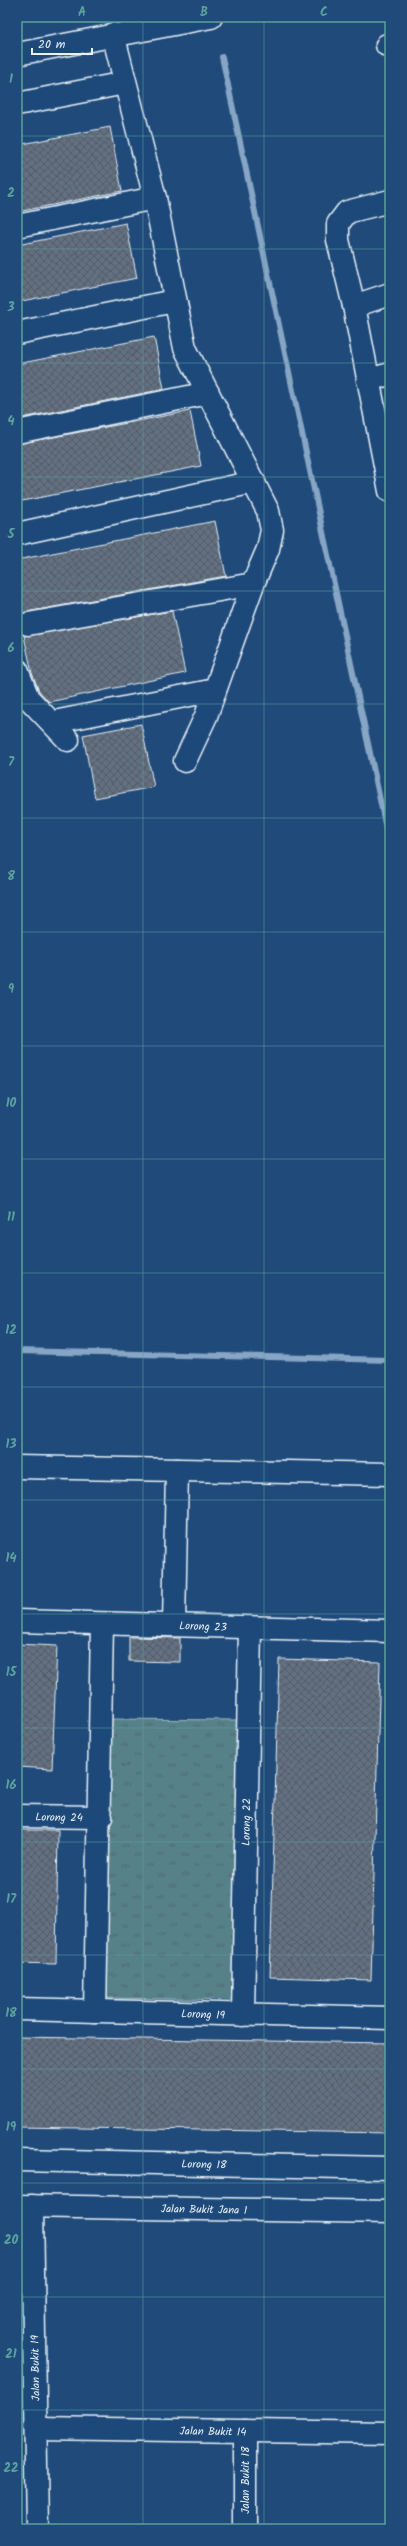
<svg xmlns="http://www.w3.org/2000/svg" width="407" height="2546" viewBox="0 0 407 2546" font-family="Kalam,sans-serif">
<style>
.grass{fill:url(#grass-tufts);stroke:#a0b9c0}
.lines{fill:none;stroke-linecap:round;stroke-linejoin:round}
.stream{stroke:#87a5c4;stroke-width:6}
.building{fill:url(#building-cross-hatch);stroke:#e8f1f8}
.minor-casing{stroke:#e8f1f8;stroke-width:25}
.minor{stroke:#1f4a7a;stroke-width:22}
.grid{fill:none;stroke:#5ba19e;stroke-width:1;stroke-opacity:0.55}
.labels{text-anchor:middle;stroke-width:4;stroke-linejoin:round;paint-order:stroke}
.street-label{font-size:11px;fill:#e8f1f8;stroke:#1f4a7a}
.neatline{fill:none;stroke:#5ba19e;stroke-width:1.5}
.grid-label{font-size:13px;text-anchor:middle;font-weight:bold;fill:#5ba19e}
</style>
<defs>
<pattern id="grass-tufts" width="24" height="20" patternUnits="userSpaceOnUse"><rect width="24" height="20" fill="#578189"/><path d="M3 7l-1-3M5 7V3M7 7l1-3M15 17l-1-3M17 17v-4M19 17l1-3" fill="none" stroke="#4f676d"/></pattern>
<pattern id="building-cross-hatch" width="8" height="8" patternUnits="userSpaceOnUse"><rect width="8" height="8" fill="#627081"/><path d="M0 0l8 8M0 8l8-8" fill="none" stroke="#535a63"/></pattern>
</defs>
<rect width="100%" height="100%" fill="#1f4a7a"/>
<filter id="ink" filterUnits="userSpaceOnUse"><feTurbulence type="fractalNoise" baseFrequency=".025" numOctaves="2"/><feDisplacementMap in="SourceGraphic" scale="8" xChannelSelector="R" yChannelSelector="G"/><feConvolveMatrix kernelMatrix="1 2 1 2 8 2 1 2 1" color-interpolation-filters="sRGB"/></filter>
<g filter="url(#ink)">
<path class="grass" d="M109,1719L239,1720L235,2000L105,1998Z"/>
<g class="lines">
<g class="stream">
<path d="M222,57L390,847"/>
<path d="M17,1351L390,1360"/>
</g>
</g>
<g class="building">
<path d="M110,127L122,191L17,212V145Z"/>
<path d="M126,223L137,278L17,302V245Z"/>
<path d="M154,337L164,389L17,419V364Z"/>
<path d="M190,411L201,466L17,502V444Z"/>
<path d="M215,521L226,576L26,612L17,617V560Z"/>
<path d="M172,611L185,673L49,702L39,691L32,673L24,636Z"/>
<path d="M141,724L154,787L95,798L83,735Z"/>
<path d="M129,1637L180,1638V1662L129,1661Z"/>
<path d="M17,1644L57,1646L52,1769L17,1767Z"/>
<path d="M279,1659L380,1662L371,1980L270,1977Z"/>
<path d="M17,1830H58L56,1964L17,1963Z"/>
<path d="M17,2037L390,2043V2133L17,2127Z"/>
</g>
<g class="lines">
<g class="minor-casing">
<g id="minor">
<path d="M113,34L155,198L185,348L268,511L272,530L268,549L253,584L206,716L185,761"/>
<path d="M387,45L390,44"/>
<path d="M17,54L211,17"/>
<path d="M17,104L125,83"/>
<path d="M390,201L347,212L338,224V240L354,306L390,491"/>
<path d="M17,226L155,198"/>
<path d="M354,306L390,294"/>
<path d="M17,333L174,301"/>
<path d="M368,380L390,374"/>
<path d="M17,432L208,393"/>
<path d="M17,534L254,482"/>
<path d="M28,624L253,584"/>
<path d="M17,670L28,698L68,740"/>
<path d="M54,722L215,690"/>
<path d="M17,1467L390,1474"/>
<path d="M17,1621L390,1631"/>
<path d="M174,1625L177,1470"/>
<path d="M17,1816L101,1817"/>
<path d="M17,2009L390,2018"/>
<path d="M95,2011L102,1624"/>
<path d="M243,2015L250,1628"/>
<path d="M17,2160L390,2168"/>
<path d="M17,2206L390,2212"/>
<path d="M32,2206L37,2529"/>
<path d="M36,2428L390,2433"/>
<path d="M245,2431V2529"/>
</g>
</g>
<use href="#minor" class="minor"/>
</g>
</g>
<path class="grid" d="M143,17V2529M264,17V2529M17,136H390M17,249H390M17,363H390M17,477H390M17,591H390M17,704H390M17,818H390M17,932H390M17,1046H390M17,1159H390M17,1273H390M17,1387H390M17,1500H390M17,1614H390M17,1728H390M17,1842H390M17,1955H390M17,2069H390M17,2183H390M17,2297H390M17,2410H390"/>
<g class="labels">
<g class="street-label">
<text transform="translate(203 1626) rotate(2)" y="4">Lorong 23</text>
<text transform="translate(59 1817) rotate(1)" y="4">Lorong 24</text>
<text transform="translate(246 1822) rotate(-89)" y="4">Lorong 22</text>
<text transform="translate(203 2014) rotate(2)" y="4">Lorong 19</text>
<text transform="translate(204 2164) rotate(1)" y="4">Lorong 18</text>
<text transform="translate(204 2209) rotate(1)" y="4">Jalan Bukit Jana 1</text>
<text transform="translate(35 2368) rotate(-91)" y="4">Jalan Bukit 19</text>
<text transform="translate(213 2431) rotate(1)" y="4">Jalan Bukit 14</text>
<text transform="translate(245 2480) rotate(-90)" y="4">Jalan Bukit 18</text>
</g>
</g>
<rect width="407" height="2546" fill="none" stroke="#1f4a7a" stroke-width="44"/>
<path d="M32 48v6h60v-6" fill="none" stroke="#e8f1f8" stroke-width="2"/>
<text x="38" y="48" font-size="12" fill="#e8f1f8" stroke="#1f4a7a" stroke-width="3" paint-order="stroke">20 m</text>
<rect x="22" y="22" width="363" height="2502" class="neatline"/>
<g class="grid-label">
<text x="82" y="16">A</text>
<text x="204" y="16">B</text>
<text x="324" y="16">C</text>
<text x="11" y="83">1</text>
<text x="11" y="197">2</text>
<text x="11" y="311">3</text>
<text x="11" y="425">4</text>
<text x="11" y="538">5</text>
<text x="11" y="652">6</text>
<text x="11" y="766">7</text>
<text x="11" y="880">8</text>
<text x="11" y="993">9</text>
<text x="11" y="1107">10</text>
<text x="11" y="1221">11</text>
<text x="11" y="1334">12</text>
<text x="11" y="1448">13</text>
<text x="11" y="1562">14</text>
<text x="11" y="1676">15</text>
<text x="11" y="1789">16</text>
<text x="11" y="1903">17</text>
<text x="11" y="2017">18</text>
<text x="11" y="2131">19</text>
<text x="11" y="2244">20</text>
<text x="11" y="2358">21</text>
<text x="11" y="2472">22</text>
</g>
</svg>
